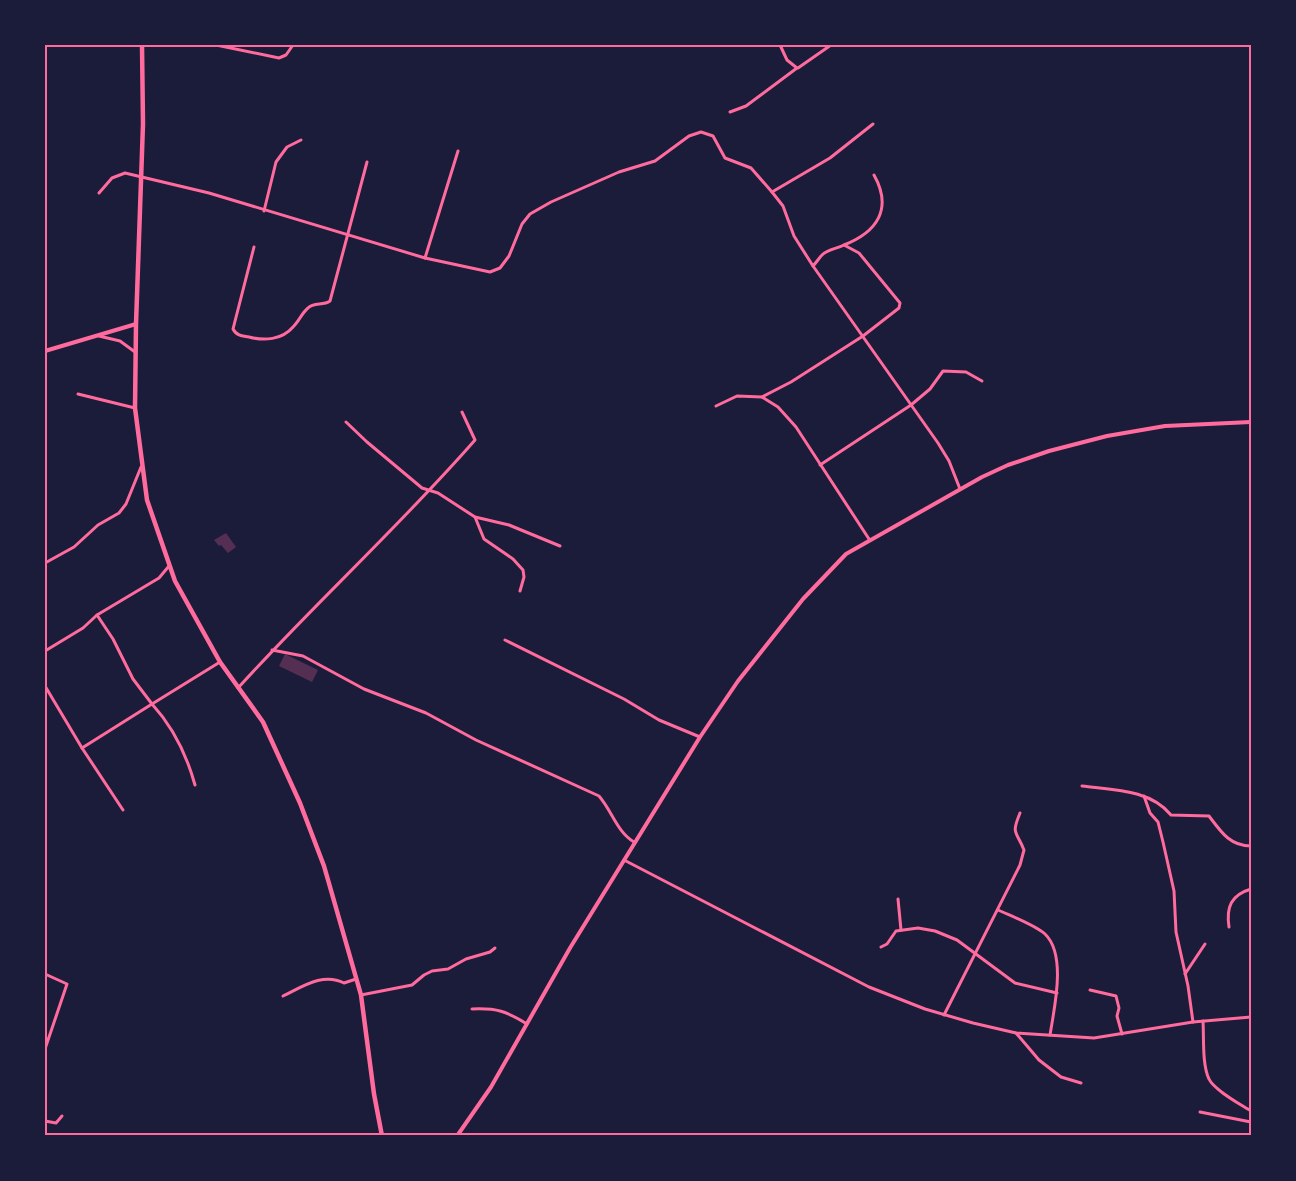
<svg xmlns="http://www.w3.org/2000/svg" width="1296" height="1181" viewBox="0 0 1296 1181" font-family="'IBM Plex Sans',sans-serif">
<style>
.building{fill:#542f53}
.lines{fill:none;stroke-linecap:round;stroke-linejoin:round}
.minor{stroke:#ff6b9d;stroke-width:3}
.tertiary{stroke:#ff6b9d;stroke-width:4}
.secondary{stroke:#ff6b9d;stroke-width:4.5}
.neatline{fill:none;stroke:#ff6b9d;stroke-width:2}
</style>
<rect width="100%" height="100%" fill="#1b1b3a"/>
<g class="building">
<path d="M226,533L236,547L228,553L221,545L219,546L214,540Z"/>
<path d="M285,654L318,670L312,682L279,666Z"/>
</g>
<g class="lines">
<g class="minor">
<path d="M216,45L279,58L286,55L293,45"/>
<path d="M798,68L831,45"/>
<path d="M730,112L746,106L797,68L787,60L780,45"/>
<path d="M873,124L830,158L772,192L783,206L794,236L813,266C816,263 819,258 822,255C828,249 836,249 844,245C877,232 893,209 874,175"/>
<path d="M99,193L112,178L125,173L209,193L425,258L490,272L500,268L509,256L522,224L530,214L551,202L619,172L655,161L689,136L701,132L713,136L725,158L751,168L772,192"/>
<path d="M264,211L276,162L287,147L301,140"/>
<path d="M254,247L233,329C236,335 241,336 249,337C264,341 282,340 293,327C299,321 302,313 308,308C314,302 323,306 330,301L367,162"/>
<path d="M425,258L458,151"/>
<path d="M813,266L938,443L949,461L960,489"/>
<path d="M99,336L120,341L135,352"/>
<path d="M78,394L135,408"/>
<path d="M762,397L778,407L796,427L869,539"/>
<path d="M716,406L737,396L762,397L791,382L863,336L899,308L900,303L859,253L844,245"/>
<path d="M346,422L367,442L422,488L438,493L475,517L509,525L560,546"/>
<path d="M820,465L911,405L930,389L943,371L966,372L982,381"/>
<path d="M475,517L484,539L513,559L523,570L524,577L520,591"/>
<path d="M45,563L74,547L98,525L119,513L126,504L141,467"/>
<path d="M505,640L624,699L659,720L700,737"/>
<path d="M272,650L303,656L364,689L426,713L476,740L599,796C612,811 617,832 634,842"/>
<path d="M45,651L83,628L97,615"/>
<path d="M45,686L82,748L152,704L133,679L113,639L97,615L159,578L169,566"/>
<path d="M238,688C315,603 400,526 475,440L462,412"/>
<path d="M82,748L123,810"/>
<path d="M195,785C187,756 173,727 152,704L220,662"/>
<path d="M1082,786C1112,790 1150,789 1171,815L1209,816C1221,832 1230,846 1251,846"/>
<path d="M1144,796L1150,813L1158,822L1163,842L1174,891L1176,932L1188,986L1193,1022"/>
<path d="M624,860L869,987L925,1009L973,1023L1016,1033L1094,1038L1193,1022L1251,1017"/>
<path d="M898,899L901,930"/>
<path d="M998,910C1011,916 1035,925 1045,934C1067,955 1054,1009 1050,1035"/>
<path d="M1229,927C1226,907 1231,895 1251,889"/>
<path d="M881,947L887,944L896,931L918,928L935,931L957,940L1015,983L1057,993"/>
<path d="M45,974L67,984L45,1049"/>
<path d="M1185,974L1205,944"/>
<path d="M1090,990L1116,996L1119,1008L1117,1016L1122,1034"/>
<path d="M361,995L412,985L424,975L432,971L448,969L466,959L490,952L495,948"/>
<path d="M283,996C302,987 323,972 344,983L356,979"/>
<path d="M472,1009C497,1008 506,1011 527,1024"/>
<path d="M944,1015L1020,865L1024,850C1016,830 1011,835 1020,813"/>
<path d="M1203,1021C1204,1037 1202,1065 1209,1079C1214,1090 1240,1104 1251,1111"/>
<path d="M1016,1033L1039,1060L1061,1077L1081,1083"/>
<path d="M1200,1112L1251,1122"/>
<path d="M45,1121L56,1123L62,1116"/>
</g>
<g class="tertiary">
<path d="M45,351L136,324"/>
<path d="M457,1136L491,1087L570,948L700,737L738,681L803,599L846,554L982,477L1008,465L1049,451L1107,436L1165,426L1251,422"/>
</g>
<path class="secondary" d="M142,45L143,124L136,324L135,408L147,500L175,581L220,662L263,722L300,803L324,866L361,995L374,1094L382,1136"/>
</g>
<rect width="1296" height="1181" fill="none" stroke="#1b1b3a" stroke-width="93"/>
<rect x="46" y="46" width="1204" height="1088" class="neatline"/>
</svg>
